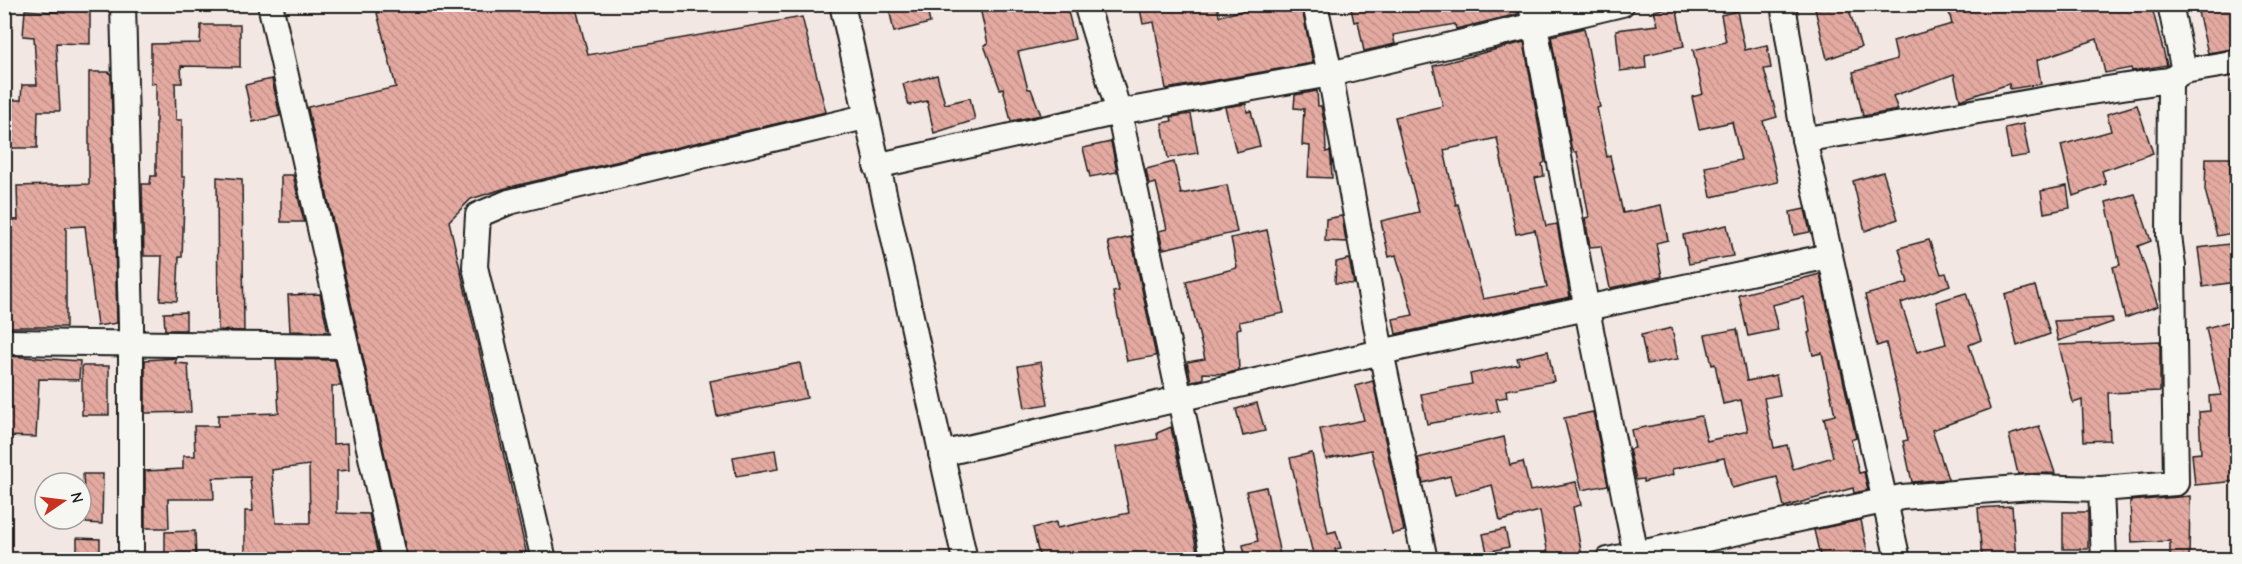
<svg xmlns="http://www.w3.org/2000/svg" width="2242" height="564" viewBox="0 0 2242 564" font-family="'Comic Neue',sans-serif">
<style>
.building{fill:url(#building-back-hatch);stroke:#1c1c1c;stroke-width:1.5;fill-rule:evenodd}
.lines{fill:none;stroke-linecap:round;stroke-linejoin:round}
.minor-casing{stroke:#1c1c1c;stroke-width:28}
.minor{stroke:#f6f6f2;stroke-width:24}
</style>
<defs>
<pattern id="building-back-hatch" width="6" height="6" patternUnits="userSpaceOnUse" patternTransform="scale(1.5)"><rect width="6" height="6" fill="#e4aaa1"/><path d="M-1 5l2 2M0 0l6 6M5-1l2 2" fill="none" stroke="#c3928a"/></pattern>
</defs>
<rect width="100%" height="100%" fill="#f2e7e2"/>
<filter id="ink" filterUnits="userSpaceOnUse"><feTurbulence type="fractalNoise" baseFrequency=".0167" numOctaves="2"/><feDisplacementMap in="SourceGraphic" scale="12" xChannelSelector="R" yChannelSelector="G"/><feConvolveMatrix kernelMatrix="1 2 1 2 8 2 1 2 1" color-interpolation-filters="sRGB"/></filter>
<g filter="url(#ink)">
<g class="building">
<path d="M65,4H90V44L56,43L60,111H38L37,148H4V100H21L22,85H37L34,37L23,36L25,10L65,13Z"/>
<path d="M411,4H481L483,11L510,4H575L588,55L802,17L826,112L506,188L471,199L449,221L528,560H408L308,109V107L396,87L377,13Z"/>
<path d="M888,4H926L930,23L894,32Z"/>
<path d="M998,4H1066L1075,39L1018,52L1028,89H1031L1041,115L1011,121L1003,88L1000,89L984,45L988,44L980,8Z"/>
<path d="M1139,4H1217L1219,16L1273,4H1301L1313,63L1166,89L1154,22L1143,24Z"/>
<path d="M1350,4H1517L1518,14L1456,29L1455,24L1393,35L1395,44L1364,51L1358,21L1354,22Z"/>
<path d="M1830,4H1847L1861,47L1827,59L1815,9Z"/>
<path d="M1947,4H2151L2167,65L2132,71L2131,68L2105,73L2097,39L2037,60L2041,84L2010,89L2009,84L1960,100L1954,74L1893,96L1898,110L1863,116L1853,72L1897,59L1893,41L1952,24Z"/>
<path d="M2196,4H2238V48L2208,53Z"/>
<path d="M1676,6L1684,46L1645,55L1646,68L1620,71L1616,30L1658,25L1654,11Z"/>
<path d="M1737,11L1745,50L1767,45L1771,68L1764,69L1777,117L1763,121L1778,182L1711,197L1705,167L1741,160L1732,122L1699,129L1692,97L1703,94L1693,50L1726,42L1721,15Z"/>
<path d="M201,25H240V67L181,66L182,83H175L176,120H182V177H185L182,257H179L177,301L160,300L162,256H144L142,184H150L151,176H156V83L151,84V44L200,43Z"/>
<path d="M1584,28L1600,107L1597,108L1607,157L1610,156L1623,213L1661,205L1668,240L1656,243L1662,277L1610,288L1601,246L1590,247L1585,218L1589,217L1577,152H1574L1571,146L1551,36Z"/>
<path d="M1524,42L1545,162L1542,164L1544,176L1535,178L1546,226L1557,224L1570,297L1396,334L1393,319L1413,315L1396,255L1389,257L1381,221L1419,212L1395,117L1443,106L1433,66ZM1497,138L1516,234L1535,230L1547,287L1483,299L1458,204L1456,205L1444,150Z"/>
<path d="M89,72H109L111,75L117,323L97,326L85,226L66,227V327H4V219L18,220L17,186L89,184Z"/>
<path d="M937,75L945,104L970,98L975,120L934,133L927,101L909,105L903,84Z"/>
<path d="M272,79L280,116L253,122L245,85Z"/>
<path d="M1317,91L1318,106H1321L1325,126L1326,152L1330,151L1331,159L1332,178L1308,177L1310,146L1302,145L1304,109L1294,108L1295,95Z"/>
<path d="M1246,104L1247,112L1251,111L1260,146L1236,152L1225,107Z"/>
<path d="M2137,105L2153,153L2102,171L2106,184L2073,196L2061,145L2111,131L2107,114Z"/>
<path d="M1191,114L1198,153L1168,158L1162,123L1172,121L1171,117Z"/>
<path d="M2023,124L2029,155L2010,158L2005,128Z"/>
<path d="M1111,142L1117,172L1090,177L1083,148Z"/>
<path d="M2206,158H2231L2229,195L2238,193V232L2217,236L2205,190Z"/>
<path d="M1174,162L1181,194L1227,185L1237,232L1163,249L1159,231L1167,229L1156,183L1149,185L1146,169Z"/>
<path d="M1883,172L1898,219L1865,231L1853,181Z"/>
<path d="M281,175H293L304,222H281Z"/>
<path d="M217,177L242,179L244,331L218,330Z"/>
<path d="M2067,186L2070,208L2044,213L2041,191Z"/>
<path d="M2135,194L2151,241L2138,246L2158,306L2125,318L2113,267L2120,265L2106,202Z"/>
<path d="M1805,209L1810,232L1794,235L1790,212Z"/>
<path d="M1342,216L1346,242L1325,241L1326,219Z"/>
<path d="M1727,225L1733,256L1689,264L1683,235Z"/>
<path d="M1267,230L1284,313L1239,322L1241,328L1237,329L1239,370L1225,374L1203,373V379L1191,381L1187,362L1205,359L1186,281L1237,268L1231,238Z"/>
<path d="M1131,237L1156,356L1127,361L1113,292L1119,291L1108,242Z"/>
<path d="M1929,240L1941,274L1946,273L1950,285L1901,303L1917,352L1946,344L1936,302L1966,293L1981,340L1969,345L1990,409L1932,430L1948,479L1912,482L1903,441L1908,440L1886,343L1877,346L1865,295L1908,283L1899,248Z"/>
<path d="M2229,244L2235,282L2203,287L2198,248Z"/>
<path d="M1349,259L1354,284L1335,283L1336,262Z"/>
<path d="M1820,274L1856,438L1851,440L1859,473L1864,472L1868,490L1854,493L1853,488L1784,507L1777,477L1732,488L1724,458L1672,469L1673,475L1643,482V479L1636,480L1629,449L1635,448L1631,430L1701,416L1707,441L1748,431L1741,400L1723,404L1715,364L1712,365L1705,335L1737,329L1747,381L1776,375L1780,395L1764,398L1774,448L1787,445L1793,469L1833,457L1824,418L1835,415L1822,353L1813,355L1808,333L1810,332L1804,297L1772,305L1778,330L1748,336L1739,295Z"/>
<path d="M2035,286L2050,334L2017,346L2005,295Z"/>
<path d="M320,294L328,332L290,331L288,295Z"/>
<path d="M186,312V330H165L164,313Z"/>
<path d="M2112,318L2113,322L2058,341L2054,321Z"/>
<path d="M2238,319V481L2195,485L2192,454L2201,453L2199,412L2210,411L2209,396L2221,395L2206,328Z"/>
<path d="M1672,328L1678,359L1647,364L1641,335Z"/>
<path d="M2160,341V391L2108,393L2110,440L2084,441L2082,400L2073,403L2059,345Z"/>
<path d="M1548,351L1554,381L1506,390L1507,397L1496,399L1499,411L1427,424L1421,394L1472,384L1470,374L1519,364L1517,358Z"/>
<path d="M9,356L80,361L79,380L39,379L36,437L4,436V382H7Z"/>
<path d="M177,358L175,363L188,364L191,412L145,413V360Z"/>
<path d="M276,359L335,360L341,386H332L333,444L348,443L349,470L337,471V513L369,514L379,560H245V511H253L250,477L213,478L214,499H168L169,528H145V471L183,469V456H195L194,426H218V415L279,413ZM309,465L310,523H276L272,470Z"/>
<path d="M1041,362L1048,404L1025,408L1018,366Z"/>
<path d="M800,363L807,398L717,416L710,381Z"/>
<rect x="82" y="366" width="27" height="49"/>
<path d="M1373,381L1404,531L1392,534L1371,450L1326,459L1320,429L1364,420L1355,386Z"/>
<path d="M1257,403L1265,431L1243,436L1236,409Z"/>
<path d="M1593,412L1608,485L1582,490L1564,418Z"/>
<path d="M2039,426L2055,473L2018,474L2009,435Z"/>
<path d="M1171,427L1199,560H1040L1033,528L1056,522L1057,528L1129,513L1116,447L1158,439L1157,433Z"/>
<path d="M1504,437L1510,465L1523,462L1530,491L1576,482L1581,505L1573,507L1582,556L1549,560L1540,511L1500,521L1492,485L1455,495L1450,476L1423,483L1418,458Z"/>
<path d="M775,450L778,469L736,476L733,457Z"/>
<path d="M1312,453L1328,533L1336,531L1341,548L1335,549L1338,560H1317L1316,554H1313L1290,458Z"/>
<path d="M83,474H103L102,524L86,523Z"/>
<path d="M1266,487L1281,560H1246L1243,545L1258,541L1246,491Z"/>
<path d="M2190,496L2189,560H2170V541L2132,543L2130,501Z"/>
<path d="M2012,506L2016,560H1982L1978,508Z"/>
<rect x="2063" y="512" width="25" height="37"/>
<path d="M1861,520L1869,560H1821L1814,530Z"/>
<path d="M1505,529L1509,547L1487,552L1483,534Z"/>
<path d="M195,531L196,559H165V532Z"/>
<path d="M77,538L100,539V560H77Z"/>
</g>
<g class="lines">
<g class="minor-casing">
<g id="minor">
<path d="M123,4L131,324V560"/>
<path d="M270,4L394,560"/>
<path d="M842,4L965,560"/>
<path d="M1086,4L1119,112L1214,560"/>
<path d="M1315,4L1330,74L1381,352L1425,560"/>
<path d="M1531,4L1587,310L1637,560"/>
<path d="M1783,4L1804,139L1898,560"/>
<path d="M2170,4L2184,71"/>
<path d="M1804,139C1926,123 2047,96 2170,80L2184,71L2238,62"/>
<path d="M876,166L1119,112L1330,74L1622,4"/>
<path d="M4,342L346,346"/>
<path d="M941,454L1381,352L1829,256"/>
<path d="M544,560L475,267L478,215L509,202L865,117"/>
<path d="M1608,560L1902,497L2031,487L2101,489"/>
<path d="M2104,560L2101,489L2176,483L2173,266L2169,236L2170,80"/>
</g>
</g>
<use href="#minor" class="minor"/>
</g>
</g>
<rect width="2242" height="564" fill="none" stroke="#f6f6f2" stroke-width="24"/>
<rect x="12" y="12" width="2218" height="540" fill="none" stroke="#1c1c1c" stroke-width="2" filter="url(#ink)"/>
<g transform="translate(63 501) rotate(76)"><circle r="28" fill="#f6f6f2" stroke="#9f9f9c" stroke-width="1.5"/>
<path d="M0-4.5L10 22L0 15L-10 22Z" fill="#c8321e"/>
<text y="-9" font-size="16" font-weight="bold" text-anchor="middle" fill="#1c1c1c">N</text>
</g>
</svg>
